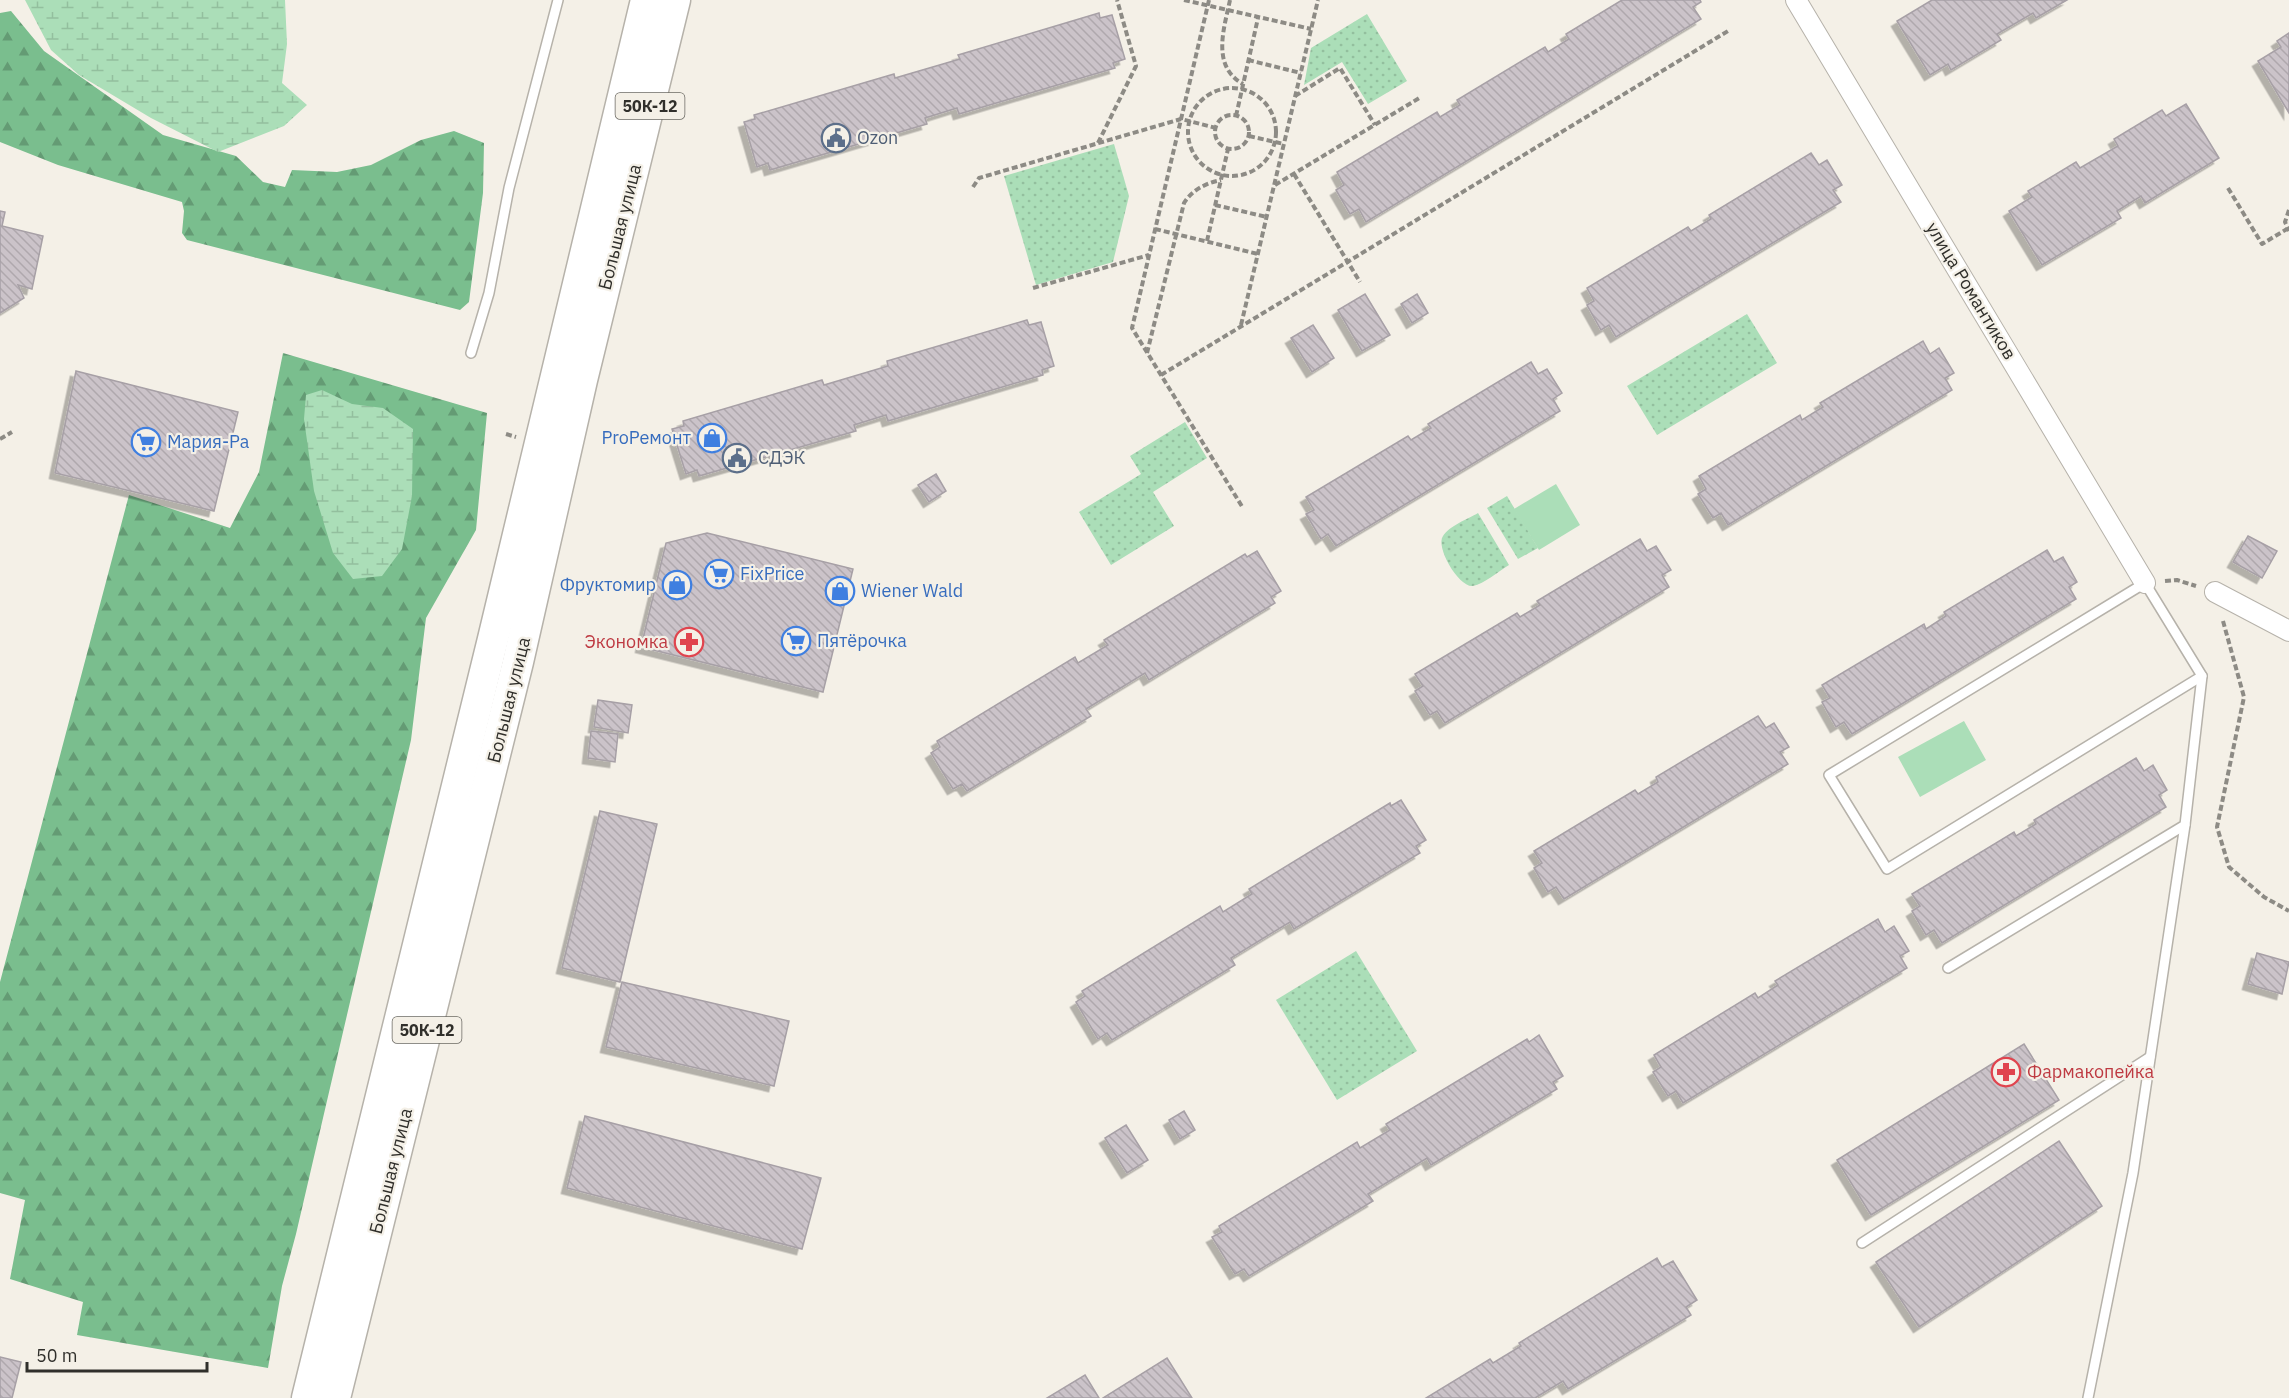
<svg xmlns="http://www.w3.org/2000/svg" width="2289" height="1398" viewBox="0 0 2289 1398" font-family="'IBM Plex Sans',sans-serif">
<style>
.grass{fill:#abdeb8}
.forest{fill:url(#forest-firs)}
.wetland{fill:url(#wetland-marsh)}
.park{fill:url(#park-dots)}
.building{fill:url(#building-back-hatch);stroke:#a7a0a6;stroke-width:1.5;filter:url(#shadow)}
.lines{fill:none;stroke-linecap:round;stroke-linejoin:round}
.service-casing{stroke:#b6b2aa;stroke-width:12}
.minor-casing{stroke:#b6b2aa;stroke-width:22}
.primary-casing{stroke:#b6b2aa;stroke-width:33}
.path{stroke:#8d8b85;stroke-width:4;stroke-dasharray:6 3;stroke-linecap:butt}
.service{stroke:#fff;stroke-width:9}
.minor{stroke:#fff;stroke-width:20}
.primary{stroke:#fff;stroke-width:30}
.labels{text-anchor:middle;stroke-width:4.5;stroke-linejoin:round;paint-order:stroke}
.shield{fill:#f4f0e7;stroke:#6b6963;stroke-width:1.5}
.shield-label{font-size:16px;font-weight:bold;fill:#302f2b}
.service-label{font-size:18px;fill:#4e5e75;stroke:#f4f0e7;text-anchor:start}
.street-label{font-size:18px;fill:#302f2b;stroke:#f4f0e7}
.shop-label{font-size:18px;fill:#366cbe;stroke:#f4f0e7;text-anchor:start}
.health-label{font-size:18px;fill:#be3a42;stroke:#f4f0e7;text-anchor:end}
</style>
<defs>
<pattern id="forest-firs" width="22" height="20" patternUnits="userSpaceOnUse" patternTransform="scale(1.5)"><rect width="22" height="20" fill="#7abe8e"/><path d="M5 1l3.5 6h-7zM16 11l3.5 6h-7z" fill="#649b74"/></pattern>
<pattern id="wetland-marsh" width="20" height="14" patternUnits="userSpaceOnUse" patternTransform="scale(1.5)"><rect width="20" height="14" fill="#abdeb8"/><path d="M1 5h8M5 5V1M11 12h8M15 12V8" fill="none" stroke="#93bf9e"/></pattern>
<pattern id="park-dots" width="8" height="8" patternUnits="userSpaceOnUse" patternTransform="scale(1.5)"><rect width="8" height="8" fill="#abdeb8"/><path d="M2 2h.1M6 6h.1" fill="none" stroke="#93bf9e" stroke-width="1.8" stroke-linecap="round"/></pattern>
<pattern id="building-back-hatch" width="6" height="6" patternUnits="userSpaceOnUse" patternTransform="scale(1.5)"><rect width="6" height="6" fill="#cbc3c9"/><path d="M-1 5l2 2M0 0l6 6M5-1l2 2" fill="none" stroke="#afa8ad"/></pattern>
<filter id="shadow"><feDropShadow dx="-5.5" dy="5.5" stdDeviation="0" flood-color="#0004"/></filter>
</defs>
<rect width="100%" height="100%" fill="#f4f0e7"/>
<g class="grass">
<path d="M1556,484L1580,525L1539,550L1514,509Z"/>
<path d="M1964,721L1986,760L1920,797L1898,757Z"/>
</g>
<g class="forest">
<path d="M11,11L44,51L163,135L236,156L263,182L285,187L292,170L337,172L371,165L421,140L454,131L484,143L483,193L469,302L460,310L187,240L182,233L184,211L182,202L58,165L0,142V13Z"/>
<path d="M283,353L487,413L476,530L426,618L411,740L296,1234L282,1286L268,1368L77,1335L83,1302L10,1279L25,1200L0,1193V982L129,495L230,528L259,472Z"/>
</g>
<g class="wetland">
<path d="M25,0H285L287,44L282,83L307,105L284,126L218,152L151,118L79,75L51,50Z"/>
<path d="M322,390L352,404L383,408L413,429L412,496L402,549L382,576L353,579L333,553L314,491L304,419L306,395Z"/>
</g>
<g class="park">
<path d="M1367,14L1407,81L1368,104L1342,62L1304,85L1311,48Z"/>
<path d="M1114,144L1129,196L1113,262L1036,285L1004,176Z"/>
<path d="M1747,314L1777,363L1657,435L1627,386Z"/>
<path d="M1185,422L1207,458L1153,492L1174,526L1111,565L1079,512L1141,474L1130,456Z"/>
<path d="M1507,496L1538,548L1518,559L1487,508Z"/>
<path d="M1478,513L1509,565C1499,571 1484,584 1473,586C1459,588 1435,547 1443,536C1449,526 1468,519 1478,513Z"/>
<path d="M1356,951L1417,1051L1337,1100L1276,1000Z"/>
</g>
<g class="building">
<path d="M1622,0H1700L1701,2L1693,7L1701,19L1366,222L1359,209L1350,214L1336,190L1344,185L1337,172L1437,112L1440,117L1460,105L1457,100L1545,47L1548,52L1569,39L1566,34Z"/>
<path d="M1932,0H2067L2036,18L2033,13L1997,34L2001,40L1951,70L1948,64L1930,75L1897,21Z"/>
<path d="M1099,13L1100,18L1112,15L1125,59L1113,63L1115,68L959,114L957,108L925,118L927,124L770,170L768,163L757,167L744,122L755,119L754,115L894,74L895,78L960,59L958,55Z"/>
<path d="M2289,33V113L2258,61L2281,47L2277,41Z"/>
<path d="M2186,104L2219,158L2145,203L2141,196L2117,211L2121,218L2042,265L2009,211L2032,197L2028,191L2076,162L2080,168L2118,146L2114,139L2162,110L2166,116Z"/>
<path d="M1811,153L1819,165L1827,160L1842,185L1833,190L1841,202L1616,337L1609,325L1601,330L1587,305L1594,301L1587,288L1688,227L1691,231L1711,219L1709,215Z"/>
<path d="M0,211L5,212L2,226L43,236L32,289L18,285L24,298L0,313Z"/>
<path d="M1365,294L1390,335L1362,351L1338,310Z"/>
<path d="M1417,294L1428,313L1412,323L1401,304Z"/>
<path d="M1027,320L1029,325L1041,322L1054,366L1042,370L1043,375L888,421L886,415L854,425L856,431L699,476L697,470L686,474L672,429L684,426L683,421L822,380L824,385L888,366L887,361Z"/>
<path d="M1313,325L1334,358L1312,372L1291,338Z"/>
<path d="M1923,341L1930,354L1939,348L1954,373L1945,378L1952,390L1728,525L1721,513L1713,518L1698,494L1706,489L1699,476L1800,415L1802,420L1823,407L1820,403Z"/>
<path d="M1531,362L1538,374L1547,369L1562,393L1553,399L1560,411L1336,546L1328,534L1321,539L1306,514L1314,510L1306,497L1408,436L1411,440L1431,428L1428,424Z"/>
<path d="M76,371L238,412L214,511L55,473Z"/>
<path d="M936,474L946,491L929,502L918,485Z"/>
<path d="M707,533L853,569L823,692L641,647L666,543Z"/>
<path d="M2248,536L2277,551L2262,578L2233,562Z"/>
<path d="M1640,539L1647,551L1656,546L1671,570L1662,575L1669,587L1445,723L1437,711L1430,715L1415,691L1423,686L1415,674L1517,613L1520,617L1540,605L1537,601Z"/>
<path d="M2047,550L2054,562L2063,557L2077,582L2069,587L2076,599L1852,734L1844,722L1836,727L1822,702L1830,698L1822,685L1924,624L1926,629L1946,616L1944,612Z"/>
<path d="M1257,551L1281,591L1271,597L1275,603L1149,680L1145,673L1086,709L1091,716L967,791L962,784L953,789L931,753L940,747L937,741L1075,657L1078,663L1108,645L1104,640L1245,554L1247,557Z"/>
<path d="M598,700L632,705L628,733L594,727Z"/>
<path d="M1758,716L1766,728L1774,723L1789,747L1780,752L1788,764L1564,899L1556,887L1548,892L1534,868L1542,863L1534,851L1635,790L1638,794L1658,782L1656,777Z"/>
<path d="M591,731L618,734L615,762L588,758Z"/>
<path d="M2136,758L2144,771L2153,765L2167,790L2159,795L2166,807L1942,943L1934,930L1926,935L1912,911L1920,906L1912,894L2014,832L2016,836L2036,824L2034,820Z"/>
<path d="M1401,800L1426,840L1416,846L1420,853L1294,929L1290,922L1231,958L1235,965L1112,1040L1107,1033L1098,1039L1076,1002L1085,996L1082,991L1220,906L1223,912L1252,894L1249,889L1390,803L1391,806Z"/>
<path d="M600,811L657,824L620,982L562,968Z"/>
<path d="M1878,919L1885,932L1894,926L1909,951L1900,956L1907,968L1683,1103L1676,1091L1668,1096L1653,1072L1661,1067L1654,1055L1755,993L1758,998L1778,985L1775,981Z"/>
<path d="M2257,953L2289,962L2282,994L2248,984Z"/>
<path d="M622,982L789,1021L774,1086L606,1047Z"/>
<path d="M1539,1035L1563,1076L1553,1082L1557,1089L1431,1165L1427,1158L1368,1194L1373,1201L1249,1276L1244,1269L1235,1274L1212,1237L1222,1232L1219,1226L1357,1142L1360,1148L1390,1130L1386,1124L1527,1039L1529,1042Z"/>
<path d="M2024,1044L2059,1100L1871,1215L1837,1160Z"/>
<path d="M1184,1111L1195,1130L1180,1139L1169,1120Z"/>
<path d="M585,1116L821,1178L802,1249L567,1188Z"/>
<path d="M1126,1125L1148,1160L1127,1173L1105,1138Z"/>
<path d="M2059,1141L2102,1206L1919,1327L1876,1262Z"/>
<path d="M1657,1258L1662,1267L1673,1261L1697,1300L1686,1307L1691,1315L1568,1389L1563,1381L1535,1398H1426L1490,1359L1493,1363L1521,1346L1519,1343Z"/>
<path d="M0,1357L21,1362L12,1398H0Z"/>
<path d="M1167,1358L1192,1398H1103Z"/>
<path d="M1085,1375L1099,1398H1047Z"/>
</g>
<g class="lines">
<g class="service-casing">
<g id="service">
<path d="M471,353L489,293L509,188L558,0"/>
<path d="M2145,583L2202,676L1887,869L1829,775Z"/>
<path d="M1948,968L2185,825L2202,676"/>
<path d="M1862,1243L2150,1057"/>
<path d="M2088,1398L2133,1173L2185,825"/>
</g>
</g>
<g class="minor-casing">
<g id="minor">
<path d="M1796,0L2145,583"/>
<path d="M2215,592L2289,631"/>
</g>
</g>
<g class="primary-casing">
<g id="primary">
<path d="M307,1398L493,639L646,0"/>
<path d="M335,1398L518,662L582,380L675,0"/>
</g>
</g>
<g class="path">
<path d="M1184,0L1311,29"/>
<path d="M1209,0L1132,328L1243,508"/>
<path d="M1230,0C1224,29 1211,66 1243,84"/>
<path d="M1248,60L1301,73"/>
<circle cx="1232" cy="132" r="44"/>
<path d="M1295,96L1340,68L1375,125"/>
<circle cx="1232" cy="132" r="17"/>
<path d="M1236,116L1258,18"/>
<path d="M1249,136L1284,144"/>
<path d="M1098,143L1136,66L1117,0"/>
<path d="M1294,174L1360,282"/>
<path d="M1275,185L1421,97"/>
<path d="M973,187L979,178L1181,119L1216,128"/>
<path d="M2228,188L2262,244L2287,229"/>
<path d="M1215,205L1267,217"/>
<path d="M2289,210L2285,222L2289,231"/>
<path d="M1155,229L1258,254"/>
<path d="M1207,241L1228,149"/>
<path d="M1033,288L1149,255"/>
<path d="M1241,325L1318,0"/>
<path d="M1147,353L1184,203C1192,190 1206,183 1221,180"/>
<path d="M1161,375L1728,31"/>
<path d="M506,434L516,437"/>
<path d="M0,439L12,432"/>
<path d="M2165,581L2177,580L2196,586"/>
<path d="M2223,621L2244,697L2217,827L2229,867L2264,897L2289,911"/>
</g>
<use href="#service" class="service"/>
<use href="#minor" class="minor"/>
<use href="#primary" class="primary"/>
</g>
<defs>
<g id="civic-ring" transform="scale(1.5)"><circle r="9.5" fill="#f4f0e7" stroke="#5c6f8a" stroke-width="1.5"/><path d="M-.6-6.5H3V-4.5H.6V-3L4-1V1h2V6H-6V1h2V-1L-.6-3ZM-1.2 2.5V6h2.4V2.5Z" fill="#5c6f8a"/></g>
<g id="shop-ring" transform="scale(1.5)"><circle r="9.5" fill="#f4f0e7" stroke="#3f7fe0" stroke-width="1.5"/><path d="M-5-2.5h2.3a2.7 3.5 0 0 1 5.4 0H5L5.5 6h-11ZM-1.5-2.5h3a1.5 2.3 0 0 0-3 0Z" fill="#3f7fe0"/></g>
<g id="supermarket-ring" transform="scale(1.5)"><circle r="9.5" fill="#f4f0e7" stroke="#3f7fe0" stroke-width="1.5"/><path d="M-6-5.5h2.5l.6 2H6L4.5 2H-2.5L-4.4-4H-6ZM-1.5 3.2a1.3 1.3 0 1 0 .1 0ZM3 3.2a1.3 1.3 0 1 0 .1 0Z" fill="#3f7fe0"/></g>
<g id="pharmacy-ring" transform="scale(1.5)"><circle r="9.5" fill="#f4f0e7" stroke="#e0444e" stroke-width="1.5"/><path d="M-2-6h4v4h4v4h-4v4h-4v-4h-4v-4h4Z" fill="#e0444e"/></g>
</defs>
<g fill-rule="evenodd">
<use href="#civic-ring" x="836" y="138"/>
<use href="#shop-ring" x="712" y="438"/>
<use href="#supermarket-ring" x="146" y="442"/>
<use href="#civic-ring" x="737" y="458"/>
<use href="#supermarket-ring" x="719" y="574"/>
<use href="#shop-ring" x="677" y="585"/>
<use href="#shop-ring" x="840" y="591"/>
<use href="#supermarket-ring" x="796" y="641"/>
<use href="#pharmacy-ring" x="689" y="642"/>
<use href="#pharmacy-ring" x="2006" y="1072"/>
</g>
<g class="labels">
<g class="shield">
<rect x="615.5" y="93" width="69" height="26" rx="4.5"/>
<rect x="392.5" y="1017" width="69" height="26" rx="4.5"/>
</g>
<g class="shield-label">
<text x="650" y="112">50К-12</text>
<text x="427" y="1036">50К-12</text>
</g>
<g class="service-label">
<text x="857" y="144">Ozon</text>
<text x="758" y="464">СДЭК</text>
</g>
<g class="street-label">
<text transform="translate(620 227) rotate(-76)" y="6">Большая улица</text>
<text transform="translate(1971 291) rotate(59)" y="6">улица Романтиков</text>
<text transform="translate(509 700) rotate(-76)" y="6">Большая улица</text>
<text transform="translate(391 1171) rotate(-76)" y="6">Большая улица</text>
</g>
<g class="shop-label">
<text x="691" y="444" text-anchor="end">ProРемонт</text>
<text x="167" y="448">Мария-Ра</text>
<text x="740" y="580">FixPrice</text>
<text x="656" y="591" text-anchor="end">Фруктомир</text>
<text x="861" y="597">Wiener Wald</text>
<text x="817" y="647">Пятёрочка</text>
</g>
<g class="health-label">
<text x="668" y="648">Экономка</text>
<text x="2027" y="1078" text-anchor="start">Фармакопейка</text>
</g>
</g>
<path d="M27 1362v9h180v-9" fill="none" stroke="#302f2b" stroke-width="3"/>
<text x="36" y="1362" font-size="18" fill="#302f2b" stroke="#f4f0e7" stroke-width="4.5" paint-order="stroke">50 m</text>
</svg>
